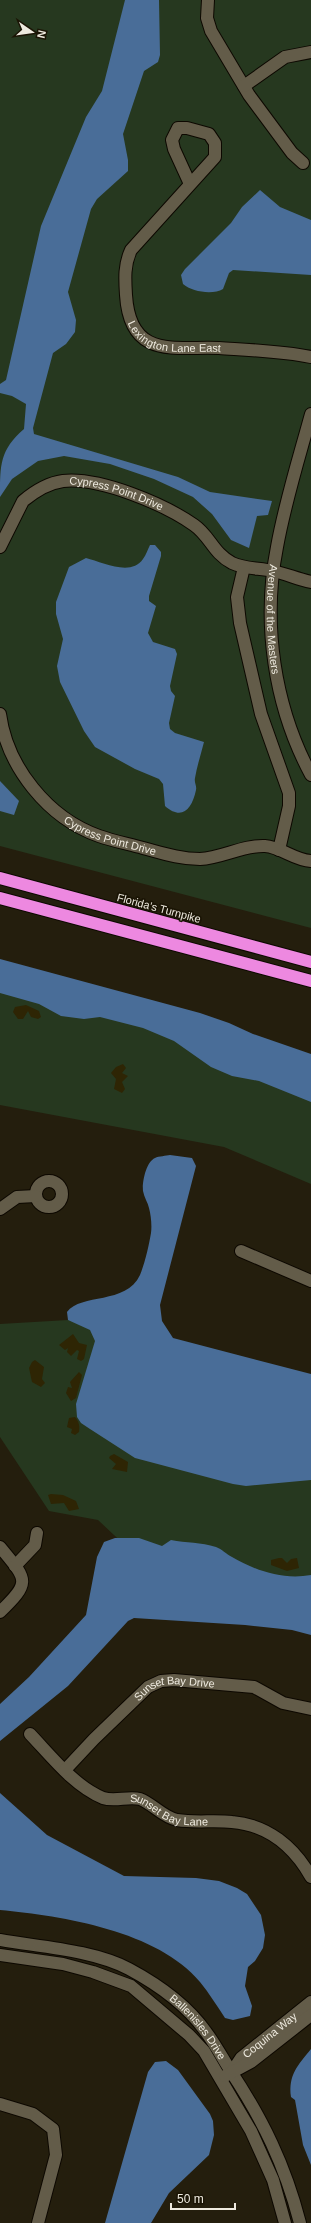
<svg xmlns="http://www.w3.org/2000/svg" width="311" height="2223" viewBox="0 0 311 2223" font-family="Arial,sans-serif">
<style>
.green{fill:#26381f}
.sand{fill:#2e2504}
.water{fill:#496d98}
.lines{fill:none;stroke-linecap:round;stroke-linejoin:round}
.minor-casing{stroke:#0d0800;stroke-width:14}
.highway-casing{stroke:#0d0800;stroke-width:14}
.minor{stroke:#635c49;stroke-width:12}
.highway{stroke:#ed88e0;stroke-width:12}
.labels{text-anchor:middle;stroke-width:3.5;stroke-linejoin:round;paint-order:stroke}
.street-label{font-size:11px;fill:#eeeadf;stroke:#1b1505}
</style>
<rect width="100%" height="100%" fill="#241e0d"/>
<g class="green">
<path d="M0,0H311V928L0,846Z"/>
<path d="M0,989L198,1039L311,1093V1184L224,1147L0,1105Z"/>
<path d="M68,1320L99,1327L311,1469V1585L130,1550L98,1520L49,1511L0,1437V1324Z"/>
</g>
<g class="sand">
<path d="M26,1005L39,1011L41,1017L38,1019L31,1017L28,1011L23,1019H18L13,1012L15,1007Z"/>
<path d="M123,1064L126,1068L122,1073L128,1076L122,1082L125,1089L122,1093L114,1089L116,1079L111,1073L116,1067Z"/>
<path d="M73,1334L79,1343L87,1345L84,1359L81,1361L77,1359L79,1351L77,1350L71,1356L67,1352L68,1348L65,1350L59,1345Z"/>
<path d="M35,1360L44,1367L42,1379L45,1383L41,1387L32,1382L29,1368L32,1362Z"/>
<path d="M79,1372L82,1375L76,1398L71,1401L66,1393L68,1387L72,1388L70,1382Z"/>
<path d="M75,1417C79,1422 80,1426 79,1432L75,1435L71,1433L72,1429L67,1427L69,1418Z"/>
<path d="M114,1454L128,1462L127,1472L112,1469L116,1464L109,1458L110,1456Z"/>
<path d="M51,1494L63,1495L76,1501L79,1509L69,1511L64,1503L51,1504L48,1495Z"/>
<path d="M279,1558H282L287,1563L291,1559L297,1558L299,1568L287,1571L271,1565V1560Z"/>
</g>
<g class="water">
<path d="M125,0H159L160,55L158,62L144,71L123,134L128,160V171L97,199L91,209L68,292L76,320L75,332L66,344L53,353L33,428L34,434L178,477L210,492L272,501L268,515L257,516L249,548L231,540L212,514L193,497L154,479L110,464L64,456L38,461L12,479L0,497C0,464 0,450 24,429L26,404L12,396L0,393V384L6,380L41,226L86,117L102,91Z"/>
<path d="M260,190L280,207L311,220V275L233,270L229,273L223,289C213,295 192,292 183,284L181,275L185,269L231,223L242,207Z"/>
<path d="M150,545H155L161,552V556L149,596V601L156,606L148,633L153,642L175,649L177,654L170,686L171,691L175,696L169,723L170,729L175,733L204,742C201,754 197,766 195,778C194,783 197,786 196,790C192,809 182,821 165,806L163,784L159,779L135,769L95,747L84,731L60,682L57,666L63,639L56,614V602L69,567L86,558C102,562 131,577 143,559C146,555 148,549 150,545Z"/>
<path d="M0,781L19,801L14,815L0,811Z"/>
<path d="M0,959L200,1013L229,1023L253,1034L311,1054V1102L259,1081L232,1076L211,1067L174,1041L143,1028L100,1017L84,1019L61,1016L39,1004L0,993Z"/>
<path d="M170,1155L192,1158L196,1166L160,1305L162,1321L173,1338L311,1374V1480L246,1486L233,1484L135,1458L90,1429L81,1423L77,1417L76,1404L95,1341L90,1330L68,1320L67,1312C81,1293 126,1305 140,1275C145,1263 149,1245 151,1233C152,1226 151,1215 149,1208C148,1203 144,1197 143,1191C142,1182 146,1162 155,1158C159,1156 166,1156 170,1155Z"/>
<path d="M115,1538H139L162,1546L171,1540C186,1543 201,1542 216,1547C222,1549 226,1554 232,1557C256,1571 283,1580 311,1575V1635L292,1630L245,1625L134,1618L128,1621L68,1686L0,1741V1704L29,1677L86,1615L97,1557L104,1542Z"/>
<path d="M0,1793L47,1835L124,1876L196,1878L219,1881L237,1888L247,1894L261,1915L265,1935L263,1948L255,1961L248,1967L245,1986L252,2006L250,2016L233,2020L225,2018C217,2006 209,1993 200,1982C158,1931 63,1916 0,1910Z"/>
<path d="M311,2049V2165L303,2145L295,2100L291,2097C288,2075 298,2065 311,2049Z"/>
<path d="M166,2061L178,2070L210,2114L213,2121L214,2135L209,2155L169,2193L151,2223H105L148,2072L155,2062Z"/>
</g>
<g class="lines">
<g class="minor-casing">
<g id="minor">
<path d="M208,0L207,18L211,31L249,95L292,153L303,163"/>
<path d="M244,86L285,57L311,52"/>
<path id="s1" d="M190,184L174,149L172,140L178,128H187L209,134L215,143V157L131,250C124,265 125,279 126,295C130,360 175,346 219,348C250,350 281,351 311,357"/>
<path id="s2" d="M311,414C299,458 285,502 277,547C262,623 274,706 311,775"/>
<path id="s3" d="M0,547L23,501C35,491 48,483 63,481C100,477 164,504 194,525C210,536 213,553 232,563C245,569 259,568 273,571C286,574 298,579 311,582"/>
<path d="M244,567L237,597L240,623L261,714L289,793V806L279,850"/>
<path id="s4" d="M0,714C7,767 48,818 99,836C113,841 129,844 143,848C162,853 180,859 200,859C222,858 243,845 265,846C281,847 294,860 311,861"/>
<circle cx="49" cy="1194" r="13"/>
<path d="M0,1209L17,1197L36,1196"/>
<path d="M241,1251L311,1281"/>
<path d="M0,1547C27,1580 32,1581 0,1612"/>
<path d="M15,1566L35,1545L37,1533"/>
<path id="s5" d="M30,1734C51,1756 74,1786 103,1798C115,1802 128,1796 140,1799C153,1804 163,1817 177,1820C195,1823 214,1820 232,1822C268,1825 294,1847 311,1877"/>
<path id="s6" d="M65,1770L94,1739L148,1687L161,1681L174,1680L254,1687L283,1703L311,1709"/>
<path id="s7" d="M0,1940C40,1947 93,1950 129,1969C157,1984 187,2005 206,2032C215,2044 222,2057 230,2070C263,2120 285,2165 300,2223"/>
<path d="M0,1955L63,1964L93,1972L131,1986L189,2035L204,2051L251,2131L273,2180L285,2223"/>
<path id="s8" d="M233,2070L241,2058L311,2002"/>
<path d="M225,2076L251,2062L311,2015"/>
<path d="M0,2104L33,2114L53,2129L56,2155L38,2223"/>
</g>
</g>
<g class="highway-casing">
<g id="highway">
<path d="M0,878L311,962"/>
<path d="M0,898L311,981"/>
</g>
</g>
<use href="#minor" class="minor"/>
<use href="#highway" class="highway"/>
</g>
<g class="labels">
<g class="street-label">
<text dy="4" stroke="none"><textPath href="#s1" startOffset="366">Lexington Lane East</textPath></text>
<text dy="4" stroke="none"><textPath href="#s3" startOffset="152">Cypress Point Drive</textPath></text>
<text dy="4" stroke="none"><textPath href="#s2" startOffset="210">Avenue of the Masters</textPath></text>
<text dy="4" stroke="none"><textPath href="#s4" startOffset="175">Cypress Point Drive</textPath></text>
<text transform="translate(159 908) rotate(15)" y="4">Florida's Turnpike</text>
<text dy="4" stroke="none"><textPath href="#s6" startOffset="143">Sunset Bay Drive</textPath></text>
<text dy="4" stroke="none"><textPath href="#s5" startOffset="167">Sunset Bay Lane</textPath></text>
<text dy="4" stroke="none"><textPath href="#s7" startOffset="224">Ballenisles Drive</textPath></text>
<text dy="4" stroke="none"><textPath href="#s8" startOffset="51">Coquina Way</textPath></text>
</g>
</g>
<g transform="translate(32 32) rotate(103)" stroke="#1b1505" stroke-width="3" paint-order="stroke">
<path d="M0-3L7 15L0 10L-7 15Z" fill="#eeeadf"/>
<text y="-6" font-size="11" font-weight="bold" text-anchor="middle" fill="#eeeadf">N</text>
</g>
<path d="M171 2203v6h64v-6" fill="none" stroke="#eeeadf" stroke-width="2"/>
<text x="177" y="2203" font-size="12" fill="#eeeadf" stroke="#1b1505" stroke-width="3" paint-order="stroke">50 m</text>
</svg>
